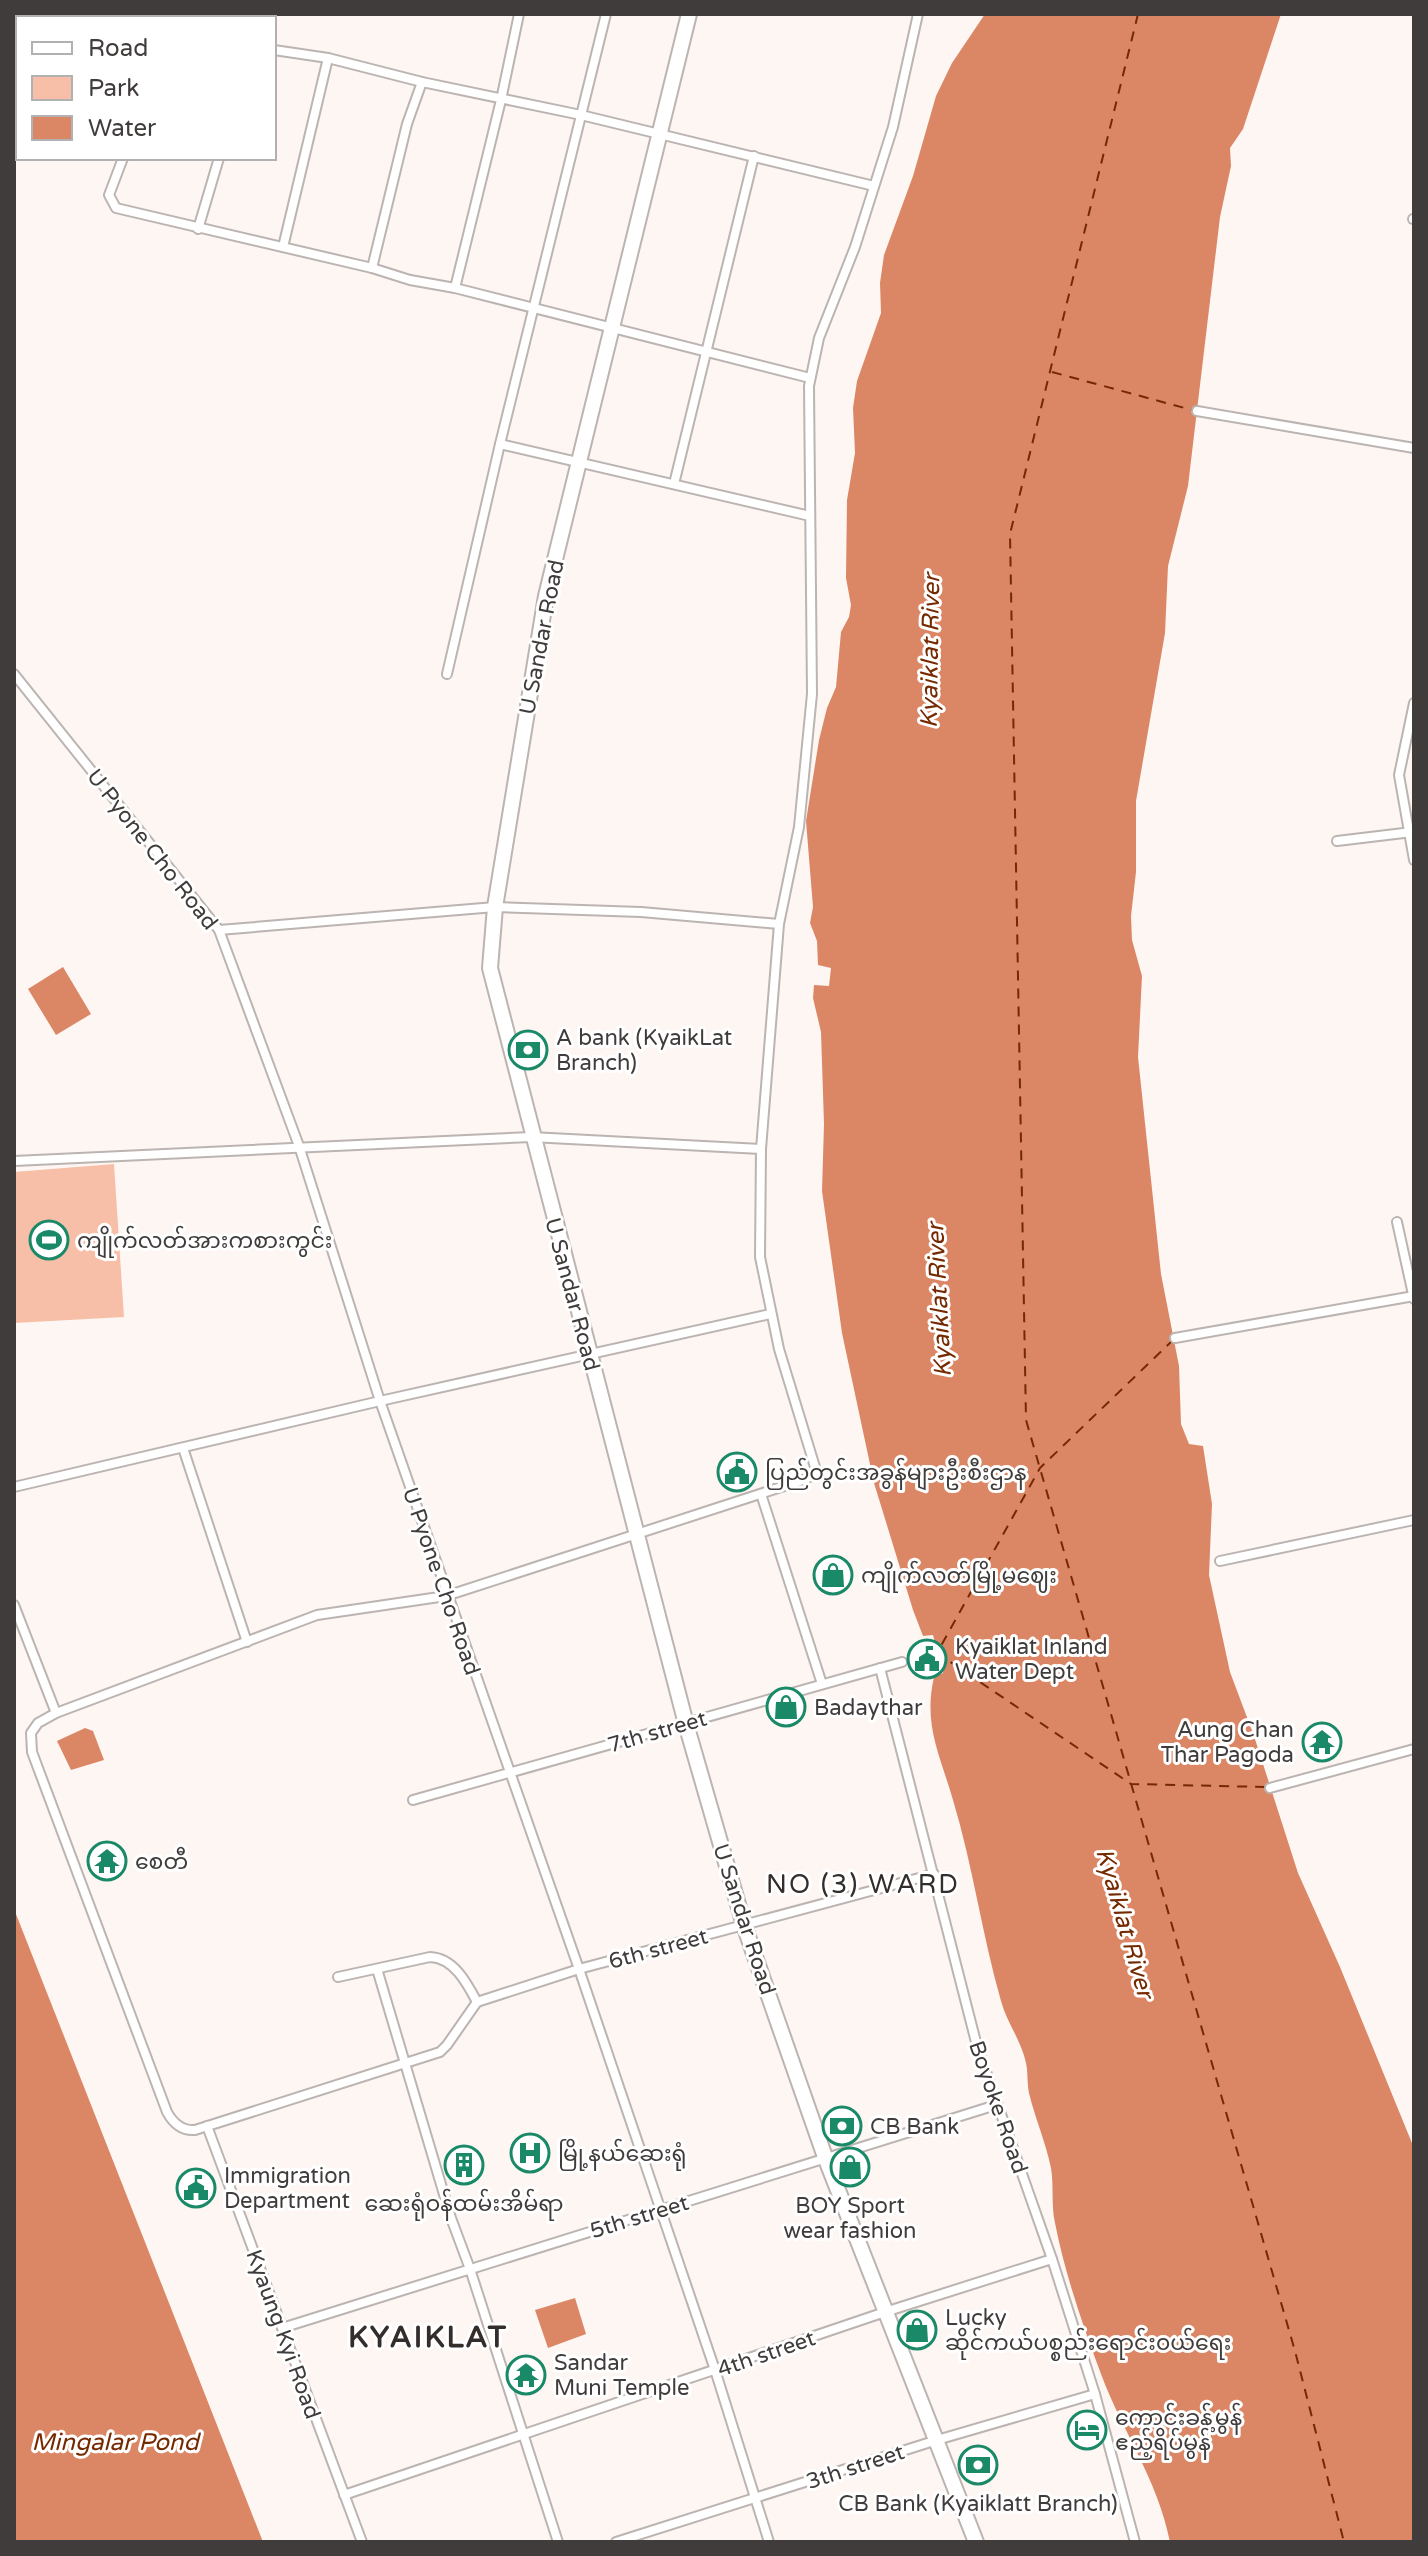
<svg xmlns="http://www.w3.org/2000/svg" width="1428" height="2556" viewBox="0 0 1428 2556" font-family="'Varela Round','Noto Sans Myanmar',sans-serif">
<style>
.green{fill:#f8bfa8}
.water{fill:#db8765}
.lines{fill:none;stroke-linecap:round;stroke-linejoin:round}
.ferry{stroke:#752901;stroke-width:2;stroke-dasharray:10 8;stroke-linecap:butt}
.street-casing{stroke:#bbb4b1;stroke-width:12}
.primary-casing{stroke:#bbb4b1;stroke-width:18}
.street{stroke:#fff;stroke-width:8}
.primary{stroke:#fff;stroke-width:14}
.labels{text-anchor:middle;stroke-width:6;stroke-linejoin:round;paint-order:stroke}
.street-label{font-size:22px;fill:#3f3c3b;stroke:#fff}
.poi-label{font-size:22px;fill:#3f3c3b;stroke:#fff;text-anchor:start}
.water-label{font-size:24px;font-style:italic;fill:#752901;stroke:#fff}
.quarter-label{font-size:26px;letter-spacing:2px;fill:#332d2b;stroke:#fff}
.district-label{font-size:30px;font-weight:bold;letter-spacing:2px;fill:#332d2b;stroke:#fff}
</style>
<rect width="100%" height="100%" fill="#fef6f3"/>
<path class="green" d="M114,1164L124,1317L14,1323V1172Z"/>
<g class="water">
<path d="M985,14H1281L1243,129L1230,148L1231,166L1220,217L1188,486L1168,566L1165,633L1136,801V872L1131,916L1132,940L1142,976L1138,1057L1161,1274L1179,1366L1181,1424L1189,1444L1203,1446L1212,1504L1209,1575L1230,1672L1254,1736L1298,1873L1340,1967L1414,2148V2542H1170C1157,2478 1123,2433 1101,2374C1083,2326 1065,2274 1055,2223C1051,2205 1054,2186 1051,2168C1046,2143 1035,2118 1029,2093C1027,2083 1028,2072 1026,2063C1021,2040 1007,2023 1001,2001C982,1935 973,1866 953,1800C940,1755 923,1725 934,1677L943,1673L933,1635L923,1636L913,1610L874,1483L842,1333L822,1191L824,1124L821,1032L813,998L814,985L829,986L831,968L818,965L817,941L810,923L813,907L806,821L819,740L827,708L836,687L841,632L849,617L851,605L846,578L847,500L855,453L853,408L857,381L881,313L880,283L884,255L913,176L936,96L952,63Z"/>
<path d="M63,967L91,1014L56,1035L28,989Z"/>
<path d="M85,1728L93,1731L104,1760L71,1770L57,1741Z"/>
<path d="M14,1909L263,2542H14Z"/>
<path d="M575,2298L586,2334L548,2348L535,2310Z"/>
</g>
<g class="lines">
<g class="ferry">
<path d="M1138,14L1010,534L1026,1420L1295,2351L1344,2542"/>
<path d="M1052,372L1192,410"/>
<path d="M1174,1339L1040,1468L937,1653L1131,1784L1265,1787"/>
</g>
<g class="street-casing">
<g id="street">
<path d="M123,15L137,18"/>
<path d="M157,18L159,14"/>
<path d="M258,18L259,14"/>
<path d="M274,50L328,58L422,82L581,115L874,186"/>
<path d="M123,158L109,195L116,208L372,268L410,280L455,288L810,378"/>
<path d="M1413,219H1414"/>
<path d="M198,229L219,158"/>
<path d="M283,247L328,58"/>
<path d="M372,268L407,124L422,82"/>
<path d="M455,288L501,100L519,14"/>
<path d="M1197,411L1414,448"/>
<path d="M500,444L810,516"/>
<path d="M674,484L754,156"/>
<path d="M14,674L219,930L299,1146L380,1401L579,1969L715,2370L769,2542"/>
<path d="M447,674L500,444L606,14"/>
<path d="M1414,703L1399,775L1414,860"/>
<path d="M1337,841L1412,832"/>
<path d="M219,930L495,907L641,912L779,924"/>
<path d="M14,1161L531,1137L761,1149"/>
<path d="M1397,1222L1414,1299"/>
<path d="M1175,1338L1414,1296"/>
<path d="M183,1448L247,1642"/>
<path d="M14,1487L380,1401L770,1314"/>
<path d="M761,1494L822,1684"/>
<path d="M1220,1561L1414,1520"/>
<path d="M14,1605L56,1713"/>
<path d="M880,1668L977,2046L1052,2259L1095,2394L1135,2542"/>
<path d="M1270,1788L1414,1749"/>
<path d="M413,1800L902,1662"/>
<path d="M377,1969L451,2218L470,2269L558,2542"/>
<path d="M338,1977L430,1957C454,1958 467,1983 477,2002"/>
<path d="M477,2002L447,2045L440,2052L195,2130C182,2131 173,2123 167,2112L32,1752L31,1733L38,1723L56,1713L317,1615L446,1596L806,1479L814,1474L815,1467L779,1349L760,1257L761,1149L779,924L799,827L812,694L809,386L819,338L855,247L893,127L918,14"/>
<path d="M477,2002L579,1969L934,1874"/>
<path d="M207,2126L362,2542"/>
<path d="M282,2328L996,2105"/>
<path d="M344,2495L885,2312L1052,2259"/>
<path d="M616,2542L937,2440L1095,2394"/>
</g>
</g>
<g class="primary-casing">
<path id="primary" d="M689,14L546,596L495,907L490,968L686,1724L744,1925L825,2157L976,2542"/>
</g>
<use href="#street" class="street"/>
<use href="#primary" class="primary"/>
</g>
<defs>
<g id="bank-ring" transform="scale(2)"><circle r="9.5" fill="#fff" stroke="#1a8968" stroke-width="1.5"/><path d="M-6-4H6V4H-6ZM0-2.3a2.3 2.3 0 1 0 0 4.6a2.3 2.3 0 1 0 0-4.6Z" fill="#1a8968"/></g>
<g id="stadium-ring" transform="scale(2)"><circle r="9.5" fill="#fff" stroke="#1a8968" stroke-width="1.5"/><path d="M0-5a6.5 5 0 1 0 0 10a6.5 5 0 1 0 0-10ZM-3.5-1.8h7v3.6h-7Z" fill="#1a8968"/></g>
<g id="civic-ring" transform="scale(2)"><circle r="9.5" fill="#fff" stroke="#1a8968" stroke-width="1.5"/><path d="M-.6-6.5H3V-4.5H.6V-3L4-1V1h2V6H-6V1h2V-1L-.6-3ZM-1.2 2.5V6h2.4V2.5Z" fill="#1a8968"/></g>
<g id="shop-ring" transform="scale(2)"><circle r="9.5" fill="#fff" stroke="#1a8968" stroke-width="1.5"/><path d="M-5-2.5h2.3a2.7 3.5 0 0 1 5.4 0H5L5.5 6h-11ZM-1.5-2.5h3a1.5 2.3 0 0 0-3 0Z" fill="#1a8968"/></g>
<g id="temple-ring" transform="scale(2)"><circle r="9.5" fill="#fff" stroke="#1a8968" stroke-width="1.5"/><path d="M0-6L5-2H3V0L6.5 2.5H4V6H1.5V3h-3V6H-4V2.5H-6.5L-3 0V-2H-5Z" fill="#1a8968"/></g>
<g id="hospital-ring" transform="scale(2)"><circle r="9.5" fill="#fff" stroke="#1a8968" stroke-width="1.5"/><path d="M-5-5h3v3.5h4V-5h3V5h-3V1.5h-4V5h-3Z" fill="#1a8968"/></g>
<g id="building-ring" transform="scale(2)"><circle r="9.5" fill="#fff" stroke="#1a8968" stroke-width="1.5"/><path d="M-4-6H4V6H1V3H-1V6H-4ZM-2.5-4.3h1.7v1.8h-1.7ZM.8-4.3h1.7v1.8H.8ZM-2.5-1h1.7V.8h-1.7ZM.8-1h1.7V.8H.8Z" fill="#1a8968"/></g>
<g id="hotel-ring" transform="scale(2)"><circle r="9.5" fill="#fff" stroke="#1a8968" stroke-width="1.5"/><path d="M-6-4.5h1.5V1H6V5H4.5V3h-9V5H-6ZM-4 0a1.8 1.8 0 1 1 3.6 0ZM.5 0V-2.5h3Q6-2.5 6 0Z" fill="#1a8968"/></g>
</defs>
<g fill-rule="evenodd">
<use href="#bank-ring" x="528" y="1050"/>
<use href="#stadium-ring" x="49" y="1240"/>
<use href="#civic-ring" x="737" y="1472"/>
<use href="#shop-ring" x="833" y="1575"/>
<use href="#civic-ring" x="927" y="1659"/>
<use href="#shop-ring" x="786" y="1707"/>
<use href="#temple-ring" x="1322" y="1742"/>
<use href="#temple-ring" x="107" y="1861"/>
<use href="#bank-ring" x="842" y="2126"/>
<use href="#hospital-ring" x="530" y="2153"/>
<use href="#building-ring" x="464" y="2165"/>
<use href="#shop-ring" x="850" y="2167"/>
<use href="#civic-ring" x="196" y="2188"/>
<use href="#shop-ring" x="917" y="2330"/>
<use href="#temple-ring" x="526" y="2375"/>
<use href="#hotel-ring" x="1087" y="2430"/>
<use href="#bank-ring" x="978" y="2465"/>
</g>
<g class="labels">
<g class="street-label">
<text transform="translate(541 637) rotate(-79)" y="8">U Sandar Road</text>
<text transform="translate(153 849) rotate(52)" y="8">U Pyone Cho Road</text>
<text transform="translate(573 1294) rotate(75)" y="8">U Sandar Road</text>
<text transform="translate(442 1581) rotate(71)" y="8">U Pyone Cho Road</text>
<text transform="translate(657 1731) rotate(-16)" y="8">7th street</text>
<text transform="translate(745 1919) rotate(72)" y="8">U Sandar Road</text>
<text transform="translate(658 1948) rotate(-15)" y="8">6th street</text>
<text transform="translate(999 2107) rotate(71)" y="8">Boyoke Road</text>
<text transform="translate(639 2216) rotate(-17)" y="8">5th street</text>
<text transform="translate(284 2334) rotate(70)" y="8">Kyaung Kyi Road</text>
<text transform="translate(766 2353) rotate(-19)" y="8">4th street</text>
<text transform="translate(855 2466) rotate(-18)" y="8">3th street</text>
</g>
<g class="poi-label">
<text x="556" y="1045">A bank (KyaikLat<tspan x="556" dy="25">Branch)</tspan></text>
<text x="77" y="1248">ကျိုက်လတ်အားကစားကွင်း</text>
<text x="765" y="1480">ပြည်တွင်းအခွန်များဦးစီးဌာန</text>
<text x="861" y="1583">ကျိုက်လတ်မြို့မဈေး</text>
<text x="955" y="1654">Kyaiklat Inland<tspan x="955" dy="25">Water Dept</tspan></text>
<text x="814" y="1715">Badaythar</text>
<text x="1294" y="1737" text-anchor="end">Aung Chan<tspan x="1294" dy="25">Thar Pagoda</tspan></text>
<text x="135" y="1869">စေတီ</text>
<text x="870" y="2134">CB Bank</text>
<text x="558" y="2161">မြို့နယ်ဆေးရုံ</text>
<text x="224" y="2183">Immigration<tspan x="224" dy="25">Department</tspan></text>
<text x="464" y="2211" text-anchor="middle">ဆေးရုံဝန်ထမ်းအိမ်ရာ</text>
<text x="850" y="2213" text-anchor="middle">BOY Sport<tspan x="850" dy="25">wear fashion</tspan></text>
<text x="945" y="2325">Lucky<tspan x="945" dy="25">ဆိုင်ကယ်ပစ္စည်းရောင်း၀ယ်ရေး</tspan></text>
<text x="554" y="2370">Sandar<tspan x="554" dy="25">Muni Temple</tspan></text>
<text x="1115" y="2425">ကောင်းခန့်မွန်<tspan x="1115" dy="25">ဧည့်ရိပ်မွန်</tspan></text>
<text x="978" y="2511" text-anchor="middle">CB Bank (Kyaiklatt Branch)</text>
</g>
<g class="water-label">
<text transform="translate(930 651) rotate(-89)" y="8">Kyaiklat River</text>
<text transform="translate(939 1300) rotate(-93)" y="8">Kyaiklat River</text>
<text transform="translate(1125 1923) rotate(74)" y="8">Kyaiklat River</text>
<text x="115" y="2450">Mingalar Pond</text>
</g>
<g class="quarter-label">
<text x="863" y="1893">NO (3) WARD</text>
</g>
<g class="district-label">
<text x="428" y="2347">KYAIKLAT</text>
</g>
</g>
<rect width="1428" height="2556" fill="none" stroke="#3f3c3b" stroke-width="32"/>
<rect x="16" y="16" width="260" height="144" fill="#ffffff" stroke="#b2b1b1" stroke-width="2"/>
<rect x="32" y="42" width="40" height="12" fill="#ffffff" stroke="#b2b1b1" stroke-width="2"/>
<text x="88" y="56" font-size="24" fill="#3f3c3b">Road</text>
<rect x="32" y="76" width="40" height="24" fill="#f8bfa8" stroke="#b2b1b1" stroke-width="2"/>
<text x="88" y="96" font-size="24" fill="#3f3c3b">Park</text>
<rect x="32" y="116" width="40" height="24" fill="#db8765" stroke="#b2b1b1" stroke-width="2"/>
<text x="88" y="136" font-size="24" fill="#3f3c3b">Water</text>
</svg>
